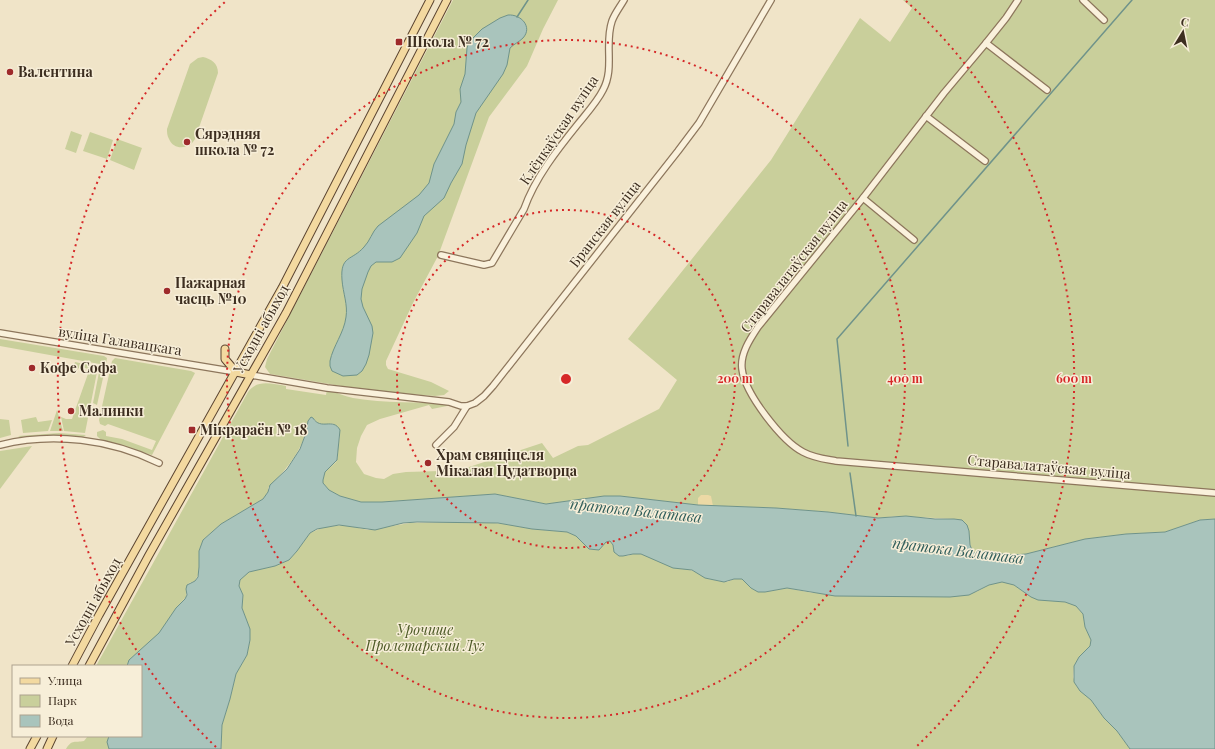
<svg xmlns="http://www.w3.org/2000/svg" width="1215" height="749" viewBox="0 0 1215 749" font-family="'Playfair Display',serif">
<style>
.green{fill:#c9cf9b}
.sand{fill:#ecd9a5}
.water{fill:#a9c4bc;stroke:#6f938a}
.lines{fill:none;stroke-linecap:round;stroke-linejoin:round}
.stream{stroke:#6f938a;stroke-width:1.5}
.minor-casing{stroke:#8d765c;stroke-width:8}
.major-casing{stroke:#5b4430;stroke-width:9}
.minor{stroke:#faf1dc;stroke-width:5.5}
.major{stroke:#f3d9a0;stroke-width:7}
.ring{fill:none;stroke:#d62828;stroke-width:2;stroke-dasharray:2 4}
.poi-dot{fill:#9e2a2b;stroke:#f7eed8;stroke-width:1.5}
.labels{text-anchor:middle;stroke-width:3;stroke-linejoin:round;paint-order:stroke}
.poi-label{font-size:14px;font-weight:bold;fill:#3d2e20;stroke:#f7eed8;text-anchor:start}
.street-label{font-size:14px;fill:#3d2e20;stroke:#f7eed8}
.park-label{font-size:14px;font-style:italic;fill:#4d5a26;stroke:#f7eed8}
.water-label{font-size:15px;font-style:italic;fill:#2f5d5a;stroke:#f7eed8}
.centre{fill:#d62828;stroke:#f7eed8;stroke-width:2}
.ring-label{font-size:12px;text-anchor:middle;font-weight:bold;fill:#d62828;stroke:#f7eed8;stroke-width:3;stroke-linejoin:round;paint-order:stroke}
</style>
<rect width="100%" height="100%" fill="#f0e4c8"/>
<g class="green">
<path d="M453,0H558L543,29L527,66L489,117L438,256L413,303L386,361V365L388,369L431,382L449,391L444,395L435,396L371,391L270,374L265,367L267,359Z"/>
<path d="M903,0H1215V519L1200,520L1165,532L1126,534L1085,539L1026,554L1014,555L996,553L980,555L975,553L972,550L970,545L969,531L958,519H954L898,516L878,518L828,512L776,508L698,505L620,496H604L546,504L495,494L382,502H361L340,496L329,490L323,483V480L325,472L336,462L338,457V446L340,436L334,424C326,423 318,427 314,419L308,421C305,448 287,469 268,488V492L263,499L221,524L203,540L199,551L200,559L198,575L195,581L189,583L186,589V597L176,608L170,619L155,638L129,660L127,666H96L248,392C257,379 272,384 286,386V389L326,395L327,389C335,392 344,396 353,398C385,404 419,401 452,405L432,409L429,405L380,419L367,425L361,436L357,448L356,462L364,474L376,478L384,479L393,474L406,472L440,471L463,469L542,443L553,458L578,446L588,445L659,409L677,380L628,339L771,160L860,18L890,42L912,8Z"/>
<path d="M203,57C211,59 218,63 218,73L195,139C190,149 174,151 169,139C167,136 167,132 167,129L190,64L198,58Z"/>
<path d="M71,131L82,135L76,153L65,149Z"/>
<path d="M90,132L113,140L107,159L83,151Z"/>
<path d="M117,139L142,148L134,170L110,160Z"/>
<path d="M0,339L104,356L107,358L106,364L105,365L0,346Z"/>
<path d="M115,358L191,371L195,373L152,455L101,440L97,436V432L103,430L106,432V436L122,439L152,450L156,441L108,424L105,426L100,424L99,420L112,361Z"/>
<path d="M75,362L98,367L85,433L64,431L61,417L66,419H72L89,371L88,369L80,366L76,372L72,371Z"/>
<path d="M100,367L105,369L97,405L93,403Z"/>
<path d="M57,410L63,431H50Z"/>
<path d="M36,417L38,422L52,420L48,431L23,433L21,420Z"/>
<path d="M0,419L9,420L11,435L0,438Z"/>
<path d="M59,433L86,435L83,437L54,435L22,438L18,436Z"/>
<path d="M32,446L0,489V451Z"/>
<path d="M481,522L506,524L532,529L567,532L576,536L589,549L596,550L606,542L610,541L613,545V549L627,556L633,554H641L696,572L709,579L720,581L727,582L734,579H742L754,590L765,592L787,588L813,593L976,592L995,582H1008L1014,585L1031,597L1071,603L1076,606L1083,614L1085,627L1091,640L1090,646L1079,657L1074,666L1073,677L1077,687L1091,700L1104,718L1117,731L1130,749H221L222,725L230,699L236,674L247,655L250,640L248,624L242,608L243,595L239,586L240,580L246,574L254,570L275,566L289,560L297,551L310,533L324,527L345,525L368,530L410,523Z"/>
<path d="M88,736H109L108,745L109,749H66C72,739 75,743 84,741Z"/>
</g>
<path class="sand" d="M701,495H708L711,496L713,506L698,505V498Z"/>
<g class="water">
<path d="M508,15C521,14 533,27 523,38C519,42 514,44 510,48L507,65L503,74L476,113L466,145L462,164L451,183L444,198L424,216L417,233L400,258L392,262H376L371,266L368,272L362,289L361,299L363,307L372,326L373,333L369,355L366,364L362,371L357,375L343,376L332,371L330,366V361C333,346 344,333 346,317C348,305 343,293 342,280C340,255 352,261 364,247C370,241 372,232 378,226L419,195L429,183L434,164L454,124L456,112L461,102L460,89L465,74L467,48L469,42L482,29L500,18Z"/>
<path d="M311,417L313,418C321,431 333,417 340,430L337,460L325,472L323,480V483L329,490L340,496L361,502H382L495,494L546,504L604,496H620L698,505L776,508L828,512L878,518L906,516L935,519H954L962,520L967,525L969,531L970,545L972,550L975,553L980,555L996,553L1014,555L1026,554L1085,539L1126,534L1165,532L1200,520L1215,519V749H1130L1117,731L1104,718L1091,700L1080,691L1074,682V666L1079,657L1090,646L1091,640L1085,627L1083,614L1076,606L1065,602L1038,600L1031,597L1014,585L1002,582L989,585L969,595L950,597L835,596L787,588L765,592H758L751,588L742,579H734L724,582L705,578L692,570L673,568L641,554H633L623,556H619L614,552L613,545L610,541L606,542L599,550L589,549L576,536L567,532L532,529L498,523L417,522L403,523L375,530L339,525L317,529L310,533L297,551L289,560L275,566L249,572L240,580L239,586L243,595L242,608L250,629V640L247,655L236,674L230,699L222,725L221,749H109L107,742L109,736H141V666H127L129,660L159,633L176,608L185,599L187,595L186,589L187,585L195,581L198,577L199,567V551L203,540L221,524L263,499L268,492L270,485L287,469L300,449L306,433L308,421Z"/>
</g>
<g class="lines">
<g class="stream">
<path d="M517,17L528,0"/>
<path d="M848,446L837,339L1132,0"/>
<path d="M850,473L856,516"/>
</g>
<g class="minor-casing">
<g id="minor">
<path d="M1018,0L1006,18L986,43L944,93L863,198L758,327C750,339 740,354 742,369C745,394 782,441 803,452C814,458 825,459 836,461L1215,493"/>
<path d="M1083,0L1104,20"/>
<path d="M986,43L1047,90"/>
<path d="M926,116L985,161"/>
<path d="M863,198L914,240"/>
<path d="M441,255L484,265L492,263L524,209C535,178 557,150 578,124C586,114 597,102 603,90C615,68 604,44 612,21C615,13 620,7 624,0"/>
<path d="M0,333L236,372"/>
<path d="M251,375L327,388L449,402L461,406H467"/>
<path d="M0,445C53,432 110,439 159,463"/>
<path d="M436,445L454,427L467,406L475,403L484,396L493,386L678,151L699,123L771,0"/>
</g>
</g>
<g class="major-casing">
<g id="major">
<path d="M225,349V359L236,372L251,375"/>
<path d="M72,666L99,615L282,288L430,0"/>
<path d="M89,666L149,555L286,313L447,0"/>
<path d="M30,749L37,736"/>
<path d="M47,749L53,736"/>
</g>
</g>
<use href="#minor" class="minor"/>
<use href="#major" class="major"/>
</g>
<g class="ring">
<circle cx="566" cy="379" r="169"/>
<circle cx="566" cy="379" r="339"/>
<path d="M216 747A508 508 0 0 1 226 1M906 1A508 508 0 0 1 916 747"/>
</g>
<g class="poi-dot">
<rect x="395" y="38" width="8" height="8" rx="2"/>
<circle cx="10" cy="72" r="4"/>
<circle cx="187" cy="142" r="4"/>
<circle cx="167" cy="291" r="4"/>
<circle cx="32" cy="368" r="4"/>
<circle cx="71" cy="411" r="4"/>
<rect x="188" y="426" width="8" height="8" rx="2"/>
<circle cx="428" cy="463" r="4"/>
</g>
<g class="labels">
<g class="poi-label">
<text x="407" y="47">Школа № 72</text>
<text x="18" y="77">Валентина</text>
<text x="195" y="139">Сярэдняя<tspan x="195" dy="16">школа № 72</tspan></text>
<text x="175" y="288">Пажарная<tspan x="175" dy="16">часць №10</tspan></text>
<text x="40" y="373">Кофе Софа</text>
<text x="79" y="416">Малинки</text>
<text x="200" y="435">Мікрараён № 18</text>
<text x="436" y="460">Храм свяціцеля<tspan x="436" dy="16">Мікалая Цудатворца</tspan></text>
</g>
<g class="street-label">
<text transform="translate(559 130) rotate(-56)" y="5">Клёнкаўская вуліца</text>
<text transform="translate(605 224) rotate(-52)" y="5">Бранская вуліца</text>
<text transform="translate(794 266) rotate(-52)" y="5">Старавалатаўская вуліца</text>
<text transform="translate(261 329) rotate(-61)" y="5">Усходні абыход</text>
<text transform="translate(120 341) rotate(9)" y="5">вуліца Галавацкага</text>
<text transform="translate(1049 467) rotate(5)" y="5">Старавалатаўская вуліца</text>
<text transform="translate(93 602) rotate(-61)" y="5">Усходні абыход</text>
</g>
<g class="park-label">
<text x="425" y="635">Урочище<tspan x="425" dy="16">Пролетарский Луг</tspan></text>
</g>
<g class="water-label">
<text transform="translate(636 511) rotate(6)" y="5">пратока Валатава</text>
<text transform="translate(958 551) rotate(7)" y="5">пратока Валатава</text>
</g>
</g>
<circle cx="566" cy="379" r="6" class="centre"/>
<g class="ring-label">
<text x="735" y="383">200 m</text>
<text x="905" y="383">400 m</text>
<text x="1074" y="383">600 m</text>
</g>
<rect x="12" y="665" width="130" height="72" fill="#f7eed8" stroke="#ada18e"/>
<rect x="20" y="678" width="20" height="6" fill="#f3d9a0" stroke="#ada18e"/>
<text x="48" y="685" font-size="12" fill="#3d2e20">Улица</text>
<rect x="20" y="695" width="20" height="12" fill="#c9cf9b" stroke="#ada18e"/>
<text x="48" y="705" font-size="12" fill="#3d2e20">Парк</text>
<rect x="20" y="715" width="20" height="12" fill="#a9c4bc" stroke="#ada18e"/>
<text x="48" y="725" font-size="12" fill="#3d2e20">Вода</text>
<g transform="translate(1183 32) rotate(10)" stroke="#f7eed8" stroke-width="3" paint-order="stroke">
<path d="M0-3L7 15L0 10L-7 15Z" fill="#3d2e20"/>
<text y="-6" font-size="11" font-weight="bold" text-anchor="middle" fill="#3d2e20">С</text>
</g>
</svg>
